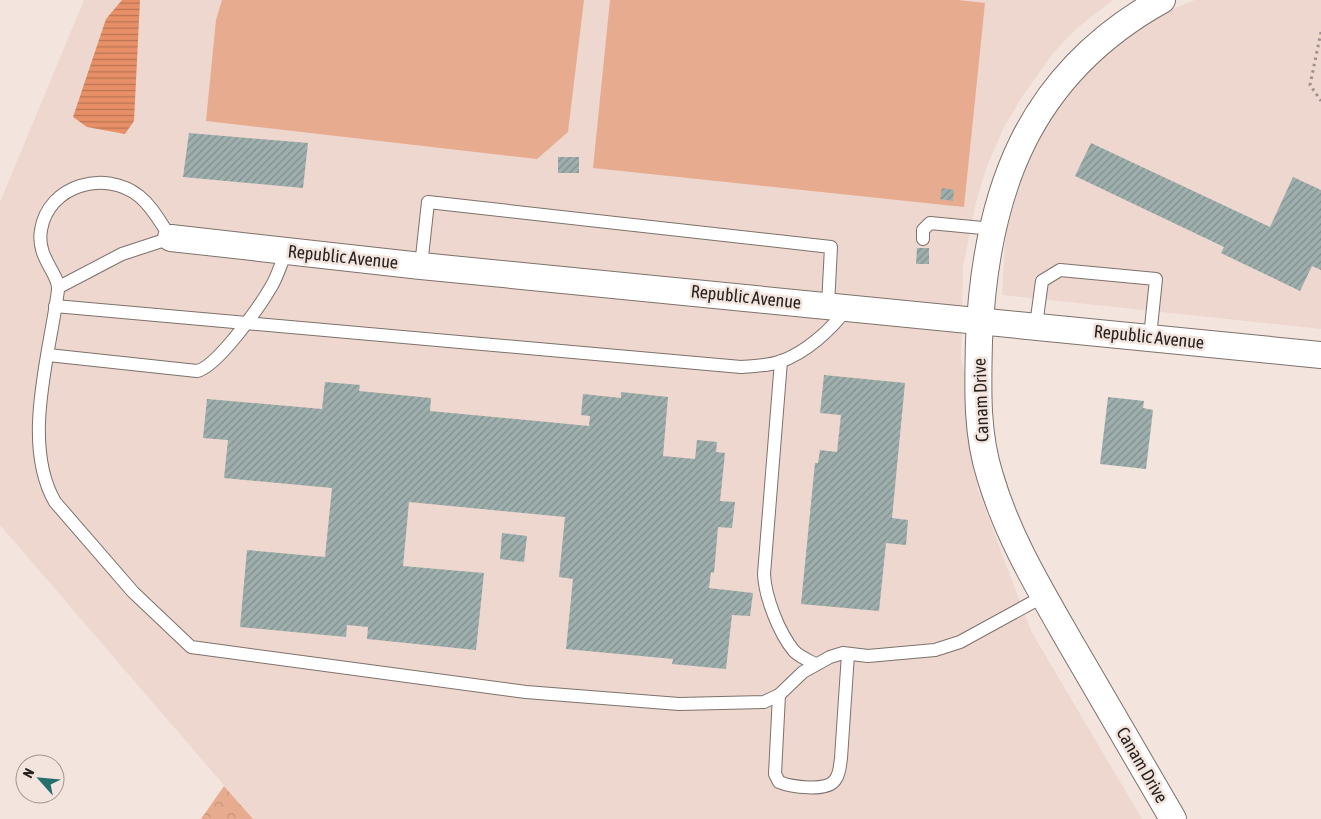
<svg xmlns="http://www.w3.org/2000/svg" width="1321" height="819" viewBox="0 0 1321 819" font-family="'Asap Condensed',sans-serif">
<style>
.built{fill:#eed7ce}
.forest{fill:url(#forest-crowns)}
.park{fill:#e7ab90}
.water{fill:url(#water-rules)}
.building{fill:url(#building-hatch)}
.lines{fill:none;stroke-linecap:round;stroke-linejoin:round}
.service-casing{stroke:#7d716b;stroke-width:14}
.minor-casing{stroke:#7d716b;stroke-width:28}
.path{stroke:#9b908c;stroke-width:3;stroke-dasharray:2.5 4;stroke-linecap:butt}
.service{stroke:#fff;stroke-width:12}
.minor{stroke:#fff;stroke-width:26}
.labels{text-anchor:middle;stroke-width:5;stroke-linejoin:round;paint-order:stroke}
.street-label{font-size:18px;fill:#272220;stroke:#f3e4de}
</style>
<defs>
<pattern id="forest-crowns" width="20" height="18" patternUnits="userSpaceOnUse" patternTransform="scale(1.25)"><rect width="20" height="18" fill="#e7ab90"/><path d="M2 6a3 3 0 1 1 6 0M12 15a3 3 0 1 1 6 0" fill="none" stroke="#c6937c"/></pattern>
<pattern id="water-rules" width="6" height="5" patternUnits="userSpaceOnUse" patternTransform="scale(1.25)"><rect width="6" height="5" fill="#e78f66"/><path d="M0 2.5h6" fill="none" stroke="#bb7454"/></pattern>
<pattern id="building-hatch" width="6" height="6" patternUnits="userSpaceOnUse" patternTransform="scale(1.25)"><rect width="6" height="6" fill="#9eafad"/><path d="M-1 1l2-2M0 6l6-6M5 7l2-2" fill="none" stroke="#818e8c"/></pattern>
</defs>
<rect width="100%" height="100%" fill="#f3e4de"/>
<g class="built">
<path d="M84,0H1113L1077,28L1054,52L1022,97L1004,127L987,166L976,202L963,267L961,359L965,375L969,444L978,490L1031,631L1142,819H253L0,525V202Z"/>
<path d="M1195,0H1321V329L1002,295L1006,227L1019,180L1038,140L1061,102L1105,51L1161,14Z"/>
</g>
<path class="forest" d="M224,786L253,819H201Z"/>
<g class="park">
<path d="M222,0H584L568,132L537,159L206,121L216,20Z"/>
<path d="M610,0H958L985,3L964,207L593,168Z"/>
</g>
<path class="water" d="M122,0H140L134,121L125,134L87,127L73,117L106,19Z"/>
<g class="building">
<path d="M189,133L308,143L303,188L183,177Z"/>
<path d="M1091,143L1270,227L1293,177L1321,190V270L1312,266L1300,291L1221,253L1224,247L1075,176Z"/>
<rect x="558" y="157" width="21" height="16"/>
<path d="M942,188L954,190L953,201L940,199Z"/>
<path d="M917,248H929V264H916Z"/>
<path d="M824,375L905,383L892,518L908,520L906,545L886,543L879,611L801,604L815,463H818L820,450L837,452L841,415L820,413Z"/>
<path d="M325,382L360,385L359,391L431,398L430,411L589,426L590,416L581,415L583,394L621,398V392L668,397L663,456L695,459L697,440L717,442L716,452L725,453L720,501L735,502L732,528L718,527L714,573L711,572L709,588L753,593L750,616L732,615L726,669L672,664L673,659L566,649L573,579L559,577L565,517L409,502L403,566L484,573L476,650L367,639L368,627L347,625L346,637L240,627L247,550L325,557L332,488L224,478L228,440L203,438L207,399L322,409Z"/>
<path d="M1108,397L1144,401L1143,408L1153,410L1146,469L1100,464Z"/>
<path d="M502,533L527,536L524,562L500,559Z"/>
</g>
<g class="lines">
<g class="service-casing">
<g id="service">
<path d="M923,239V230L930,223L993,229"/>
<path d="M421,266L428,202L831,247L828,305"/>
<path d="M59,287L122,254L171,238C161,224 153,207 139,196C105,169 48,185 41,230C36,258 60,274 58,290C50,354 21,443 55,502L133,592L191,647L526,692L679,704L764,702L779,695L803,672L830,657L843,653L868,656L935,650L960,642L1044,596"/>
<path d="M55,306L741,367C753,366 767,366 779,362C806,353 832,329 848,307"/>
<path d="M1036,325L1042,281L1060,270L1156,279L1150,337"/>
<path d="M48,355L197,371C217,367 260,306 271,287C278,276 281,262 287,251"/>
<path d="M781,361L764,574C765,597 779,633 794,651C800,657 808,660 815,664"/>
<path d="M779,695L775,774L779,782C791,787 827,792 835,780C840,774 840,765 841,758L848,654"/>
</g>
</g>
<g class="minor-casing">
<g id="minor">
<path d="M1162,0C1027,75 985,193 979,341C978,387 976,432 990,476C1008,538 1042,593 1074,649C1107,705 1140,762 1173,819"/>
<path d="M171,238L421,266L1321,355"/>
</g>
</g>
<path class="path" d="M1321,32L1310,85L1321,101"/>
<use href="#service" class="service"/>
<use href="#minor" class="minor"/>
</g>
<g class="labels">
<g class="street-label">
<text transform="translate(343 257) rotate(6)" y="6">Republic Avenue</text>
<text transform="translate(746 297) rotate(6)" y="6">Republic Avenue</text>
<text transform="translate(1149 337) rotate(6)" y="6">Republic Avenue</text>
<text transform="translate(981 400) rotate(-92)" y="6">Canam Drive</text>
<text transform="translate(1142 765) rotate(60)" y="6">Canam Drive</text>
</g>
</g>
<g transform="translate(40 779) rotate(297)"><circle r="24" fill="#f3e4de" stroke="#a19692"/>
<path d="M0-4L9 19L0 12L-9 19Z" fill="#256f6c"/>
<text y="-8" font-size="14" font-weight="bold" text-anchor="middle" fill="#272220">N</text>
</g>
</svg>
